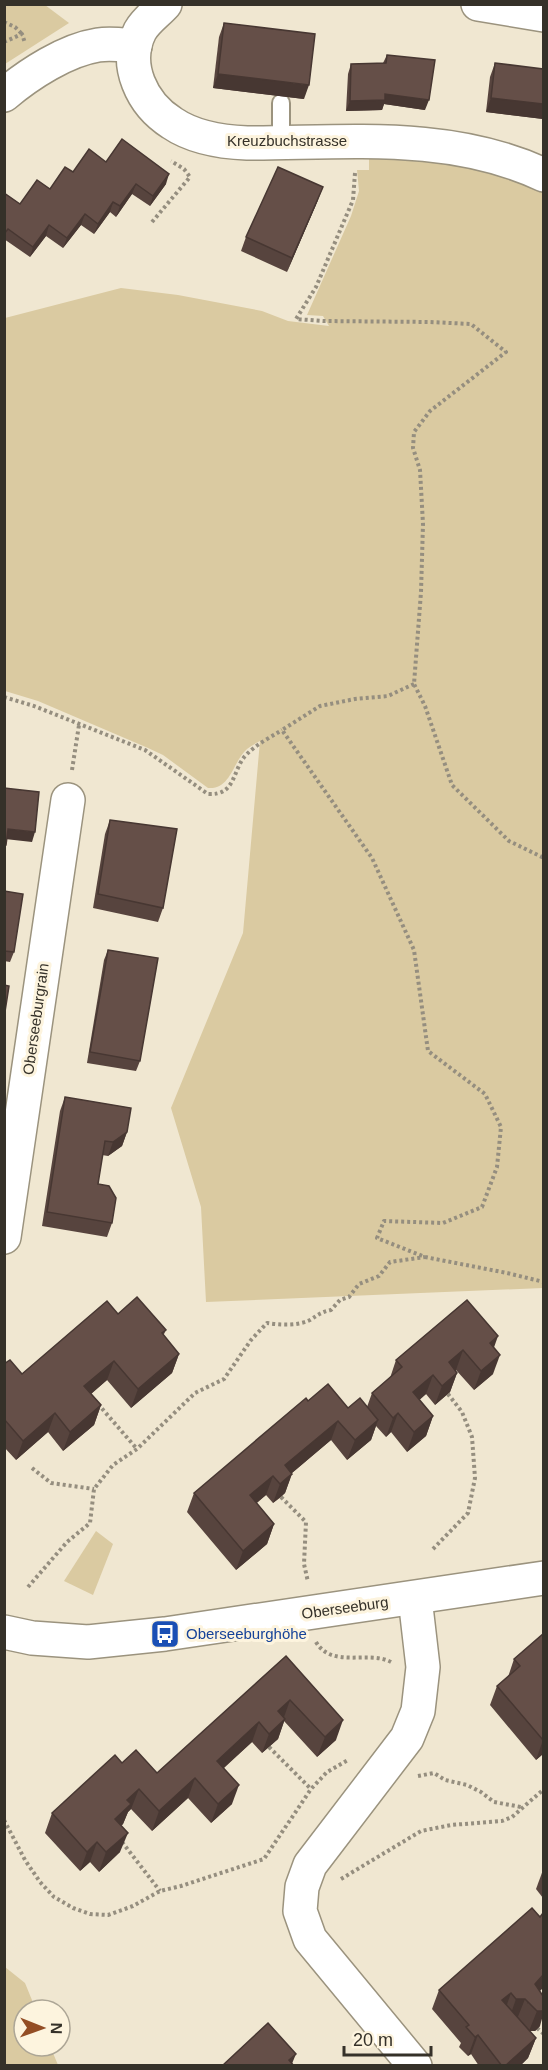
<svg xmlns="http://www.w3.org/2000/svg" width="548" height="2070" viewBox="0 0 548 2070" font-family="Arial,sans-serif">
<style>
.green{fill:#dacaa1}
.lines{fill:none;stroke-linecap:round;stroke-linejoin:round}
.service-casing{stroke:#9b937e;stroke-width:20}
.minor-casing{stroke:#9b937e;stroke-width:36}
.tertiary-casing{stroke:#9b937e;stroke-width:36}
.path{stroke:#958e7f;stroke-width:4;stroke-dasharray:3 3;stroke-linecap:butt}
.service{stroke:#fff;stroke-width:16}
.minor{stroke:#fff;stroke-width:33}
.tertiary{stroke:#fff;stroke-width:33}
.wall{fill:#57443e}
.shaded-wall{fill:#473732}
.building{fill:#654f48;stroke:#473732;stroke-width:1.5}
.labels{text-anchor:middle;stroke-width:6;stroke-linejoin:round;paint-order:stroke}
.street-label{font-size:15px;fill:#353129;stroke:#fdf4de}
.transit-label{font-size:15px;fill:#164399;stroke:#fdf4de;text-anchor:start}
</style>
<rect width="100%" height="100%" fill="#f0e7d1"/>
<g class="green">
<path d="M5,4L45,5L69,23L5,64Z"/>
<path d="M369,155L433,158L506,174L543,191V1288L206,1302L201,1207L171,1108L243,933L260,741C256,743 251,746 247,749C233,761 231,790 208,788L163,755L148,748L38,701L5,691V318L121,288L178,295L262,311L288,321L329,326L323,316L307,315L351,216L359,191L357,170H369Z"/>
<path d="M96,1531L113,1544L93,1595L64,1581Z"/>
<path d="M5,1967L25,1983L36,2010H24V2046H50L58,2065H5Z"/>
</g>
<g class="lines">
<g class="service-casing">
<path id="service" d="M281,143V103"/>
</g>
<g class="minor-casing">
<g id="minor">
<path d="M4,95C29,74 66,50 98,45C111,43 123,45 135,46"/>
<path d="M4,1237L68,800"/>
<path d="M415,1598L423,1667L418,1711L407,1738L310,1865L302,1887L300,1911L310,1939L415,2066"/>
<path d="M4,1632L32,1638L88,1642L165,1634L544,1578"/>
</g>
</g>
<g class="tertiary-casing">
<g id="tertiary">
<path d="M165,4C157,13 146,20 140,31C123,65 142,104 172,123C194,138 221,142 247,143C347,143 450,131 544,175"/>
<path d="M478,4L544,15"/>
</g>
</g>
<g class="path">
<path d="M4,22L15,27L22,34"/>
<path d="M4,42L22,34L25,43"/>
<path d="M355,173L353,200L316,287L296,319L323,321L430,322L471,324L506,352L430,411L414,432L413,448L420,470L423,524L421,592L414,684L425,706L452,785L509,841L544,858"/>
<path d="M152,222L190,177L184,169L171,161"/>
<path d="M414,684L388,696L355,699L320,706L282,730L372,858L414,950L428,1051L485,1094L501,1127L497,1167L482,1207L443,1223L384,1221L377,1238L425,1257L507,1273L544,1282"/>
<path d="M4,697L34,706L145,750L208,794C237,796 232,768 247,754C257,744 271,737 282,730"/>
<path d="M72,770L79,725"/>
<path d="M98,1404L137,1449"/>
<path d="M32,1468L51,1483L94,1489"/>
<path d="M281,1497L306,1522L304,1564L308,1582"/>
<path d="M433,1549L468,1513L475,1478L472,1437L462,1412L448,1394"/>
<path d="M28,1587L67,1542L90,1523L94,1489L113,1465L137,1449L195,1393L224,1379L251,1340L267,1323C280,1325 298,1326 310,1320C318,1315 321,1312 331,1310L340,1300L349,1297L359,1284L379,1276L390,1262L425,1257"/>
<path d="M316,1642C332,1669 368,1650 391,1662"/>
<path d="M269,1747L311,1789"/>
<path d="M418,1776L434,1773L445,1780L467,1785L481,1792L494,1802L521,1807"/>
<path d="M4,1820L25,1860L40,1882L54,1897L73,1908L90,1914L108,1915L133,1906L160,1891L181,1886L264,1859L311,1789L327,1772L348,1760"/>
<path d="M122,1842L160,1891"/>
<path d="M341,1879L421,1831L451,1825L502,1821L512,1817L544,1789"/>
<path d="M537,2028L544,2034"/>
</g>
<use href="#service" class="service"/>
<use href="#minor" class="minor"/>
<use href="#tertiary" class="tertiary"/>
</g>
<g class="wall">
<path d="M224,23L304,99L213,88L219,37Z"/>
<path d="M387,55L425,110L384,104L382,110L346,111L348,74L351,64L383,63Z"/>
<path d="M495,63L543,69V128H542L543,119L486,112L490,77Z"/>
<path d="M106,162L166,184L150,206L132,194L116,217L110,212L94,234L81,225L63,248L46,236L30,257L4,239V193L20,204L50,189L73,172Z"/>
<path d="M318,200L287,272L241,251L246,237Z"/>
<path d="M110,820L163,908L158,922L93,908L105,834Z"/>
<path d="M4,891L14,952L10,962L4,961Z"/>
<path d="M108,950L140,1061L136,1071L87,1063L104,960Z"/>
<path d="M65,1097L127,1132L122,1146L108,1156L102,1155L98,1184L112,1223L107,1237L42,1226L60,1111Z"/>
<path d="M467,1300L494,1348L493,1374L474,1390L456,1370H455L457,1373L450,1392L435,1405L426,1394L419,1400L433,1416L426,1436L407,1452L391,1432L386,1437L376,1426L371,1440L347,1460L331,1440L292,1473L285,1493L281,1497L273,1503L266,1495L256,1503L274,1524L267,1544L236,1570L187,1512L194,1493L308,1401L348,1408L367,1407L372,1393L390,1378L396,1360Z"/>
<path d="M118,1314L166,1330L163,1336L179,1354L172,1373L131,1408L107,1380L91,1394L101,1405L94,1425L63,1451L48,1432L16,1460L4,1447V1364L22,1374Z"/>
<path d="M543,1634V1754L536,1760L490,1705L497,1686L508,1677L514,1659Z"/>
<path d="M286,1656L336,1740L317,1757L284,1721L278,1739L262,1753L252,1742L224,1768L232,1804L211,1823L188,1798L152,1831L131,1809L128,1812L123,1824L121,1826L120,1852L99,1872L90,1862L80,1871L45,1833L52,1813L122,1763L157,1773Z"/>
<path d="M543,1870V1898L536,1889Z"/>
<path d="M540,1917V2026L535,2031H529L536,2038L528,2058L520,2066H479L471,2054L468,2056L459,2047L461,2043L432,2009L439,1990Z"/>
</g>
<g class="shaded-wall">
<path d="M218,74L309,85L304,99L213,88Z"/>
<path d="M385,94L429,100L425,110L384,104L382,110L346,111L350,101Z"/>
<path d="M491,98L543,104V119L486,112Z"/>
<path d="M169,174L166,184L150,206L153,196Z"/>
<path d="M136,184L132,194L116,217L120,206Z"/>
<path d="M323,187L318,200L287,272L292,258Z"/>
<path d="M113,202L110,212L94,234L98,224Z"/>
<path d="M85,214L81,225L63,248L67,238Z"/>
<path d="M49,225L46,236L30,257L33,247Z"/>
<path d="M8,829L35,832L32,842L5,839Z"/>
<path d="M127,1132L122,1146L108,1156L113,1142Z"/>
<path d="M498,1336L491,1356L490,1343Z"/>
<path d="M463,1350L456,1370L442,1382L449,1362Z"/>
<path d="M179,1354L172,1373L131,1408L138,1389Z"/>
<path d="M500,1355L493,1374L474,1390L481,1371Z"/>
<path d="M114,1361L107,1380L77,1406L84,1386Z"/>
<path d="M457,1373L450,1392L435,1405L442,1386Z"/>
<path d="M433,1375L426,1394L406,1412L413,1392Z"/>
<path d="M101,1405L94,1425L63,1451L70,1432Z"/>
<path d="M55,1413L48,1432L16,1460L23,1441Z"/>
<path d="M398,1413L391,1432L386,1437L393,1418Z"/>
<path d="M433,1416L426,1436L407,1452L414,1432Z"/>
<path d="M378,1420L371,1440L347,1460L355,1440Z"/>
<path d="M338,1421L331,1440L280,1483L285,1465Z"/>
<path d="M292,1474L285,1493L273,1503L280,1484Z"/>
<path d="M273,1476L266,1495L243,1515L250,1495Z"/>
<path d="M274,1524L267,1544L236,1570L243,1551Z"/>
<path d="M290,1700L283,1720L278,1711Z"/>
<path d="M285,1719L278,1739L262,1753L269,1734Z"/>
<path d="M343,1720L336,1740L317,1757L325,1737Z"/>
<path d="M259,1722L252,1742L210,1780L217,1761Z"/>
<path d="M543,1740V1754L536,1760Z"/>
<path d="M195,1778L188,1798L152,1831L159,1811Z"/>
<path d="M239,1785L232,1804L211,1823L218,1804Z"/>
<path d="M139,1789L131,1809L128,1812L123,1824L108,1838L115,1819L127,1800Z"/>
<path d="M128,1833L120,1852L99,1872L106,1852Z"/>
<path d="M97,1842L90,1862L80,1871L87,1852Z"/>
<path d="M543,1975V1988L527,2004L535,1984Z"/>
<path d="M511,1993L504,2013L502,2000Z"/>
<path d="M516,1999H525L517,2019H509Z"/>
<path d="M543,2010V2015L540,2026L535,2031H529L537,2011Z"/>
<path d="M478,2035L471,2054L468,2056L475,2037Z"/>
<path d="M536,2038L528,2058L520,2066H505Z"/>
<path d="M296,2054L291,2066L289,2060Z"/>
</g>
<g class="building">
<path d="M224,23L315,34L309,85L218,74Z"/>
<path d="M387,55L435,60L429,100L385,94V100L350,101L351,64L386,63Z"/>
<path d="M495,63L543,69V104L491,98Z"/>
<path d="M122,139L169,174L153,196L136,184L120,206L113,202L98,224L85,214L67,238L49,225L33,247L8,229L4,234V193L20,204L37,180L50,189L65,167L73,172L89,149L106,162Z"/>
<path d="M278,167L323,187L292,258L246,237Z"/>
<path d="M4,788L39,792L35,832L8,829L6,845H4Z"/>
<path d="M110,820L177,829L163,908L98,894Z"/>
<path d="M4,891L23,894L14,952L4,951Z"/>
<path d="M108,950L158,958L140,1061L90,1052Z"/>
<path d="M4,985L9,986L4,1018Z"/>
<path d="M65,1097L131,1108L127,1132L113,1142L105,1141L98,1184L109,1186L116,1198L112,1223L47,1212Z"/>
<path d="M137,1297L166,1330L162,1333L179,1354L138,1389L114,1361L84,1386L101,1405L70,1432L55,1413L23,1441L4,1419V1364L10,1360L22,1374L107,1301L118,1314Z"/>
<path d="M467,1300L498,1336L490,1343L500,1355L481,1371L463,1350L449,1362L457,1373L442,1386L433,1375L413,1392L433,1416L414,1432L398,1413L393,1418L372,1393L402,1367L396,1360Z"/>
<path d="M328,1384L348,1408L360,1398L378,1420L355,1440L338,1421L285,1465L292,1474L288,1477L280,1484L273,1476L250,1495L274,1524L243,1551L194,1493L306,1398L308,1401Z"/>
<path d="M543,1634V1740L497,1686L520,1666L514,1659Z"/>
<path d="M286,1656L343,1720L325,1737L290,1700L278,1711L285,1719L269,1734L259,1722L217,1761L239,1785L218,1804L195,1778L159,1811L139,1789L127,1800L131,1804L115,1819L128,1833L106,1852L97,1842L87,1852L52,1813L115,1755L122,1763L136,1750L157,1773Z"/>
<path d="M532,1908L540,1917L543,1913V1975L535,1984L543,1996V2010L542,2011H537L525,1999H516L511,1993L502,2000L536,2038L505,2066H502L478,2035L475,2037L466,2027L469,2025L439,1990Z"/>
<path d="M268,2023L296,2054L289,2060L294,2066H222Z"/>
</g>
<defs>
<g id="bus-square" transform="scale(1.5)"><rect x="-9" y="-9" width="18" height="18" rx="4" fill="#1a4fb4" stroke="#fdf4de"/><path d="M-5-6H5V4H4V6H2V4H-2V6H-4V4H-5ZM-3.5-4V0h7V-4ZM-3.5 1.2v1.5H-2V1.2ZM2 1.2v1.5H3.5V1.2Z" fill="#fff"/></g>
</defs>
<g fill-rule="evenodd">
<use href="#bus-square" x="165" y="1634"/>
</g>
<g class="labels">
<g class="street-label">
<text x="287" y="146">Kreuzbuchstrasse</text>
<text transform="translate(36 1019) rotate(-82)" y="5">Oberseeburgrain</text>
<text transform="translate(345 1608) rotate(-8)" y="5">Oberseeburg</text>
</g>
<g class="transit-label">
<text x="186" y="1639">Oberseeburghöhe</text>
</g>
</g>
<rect width="548" height="2070" fill="none" stroke="#353129" stroke-width="12"/>
<g transform="translate(42 2028) rotate(91)"><circle r="28" fill="#fdf4de" stroke="#ada696" stroke-width="1.5"/>
<path d="M0-4.5L10 22L0 15L-10 22Z" fill="#934d24"/>
<text y="-9" font-size="16" font-weight="bold" text-anchor="middle" fill="#353129">N</text>
</g>
<path d="M344 2046v9h87v-9" fill="none" stroke="#353129" stroke-width="3"/>
<text x="353" y="2046" font-size="18" fill="#353129" stroke="#fdf4de" stroke-width="4.5" paint-order="stroke">20 m</text>
</svg>
